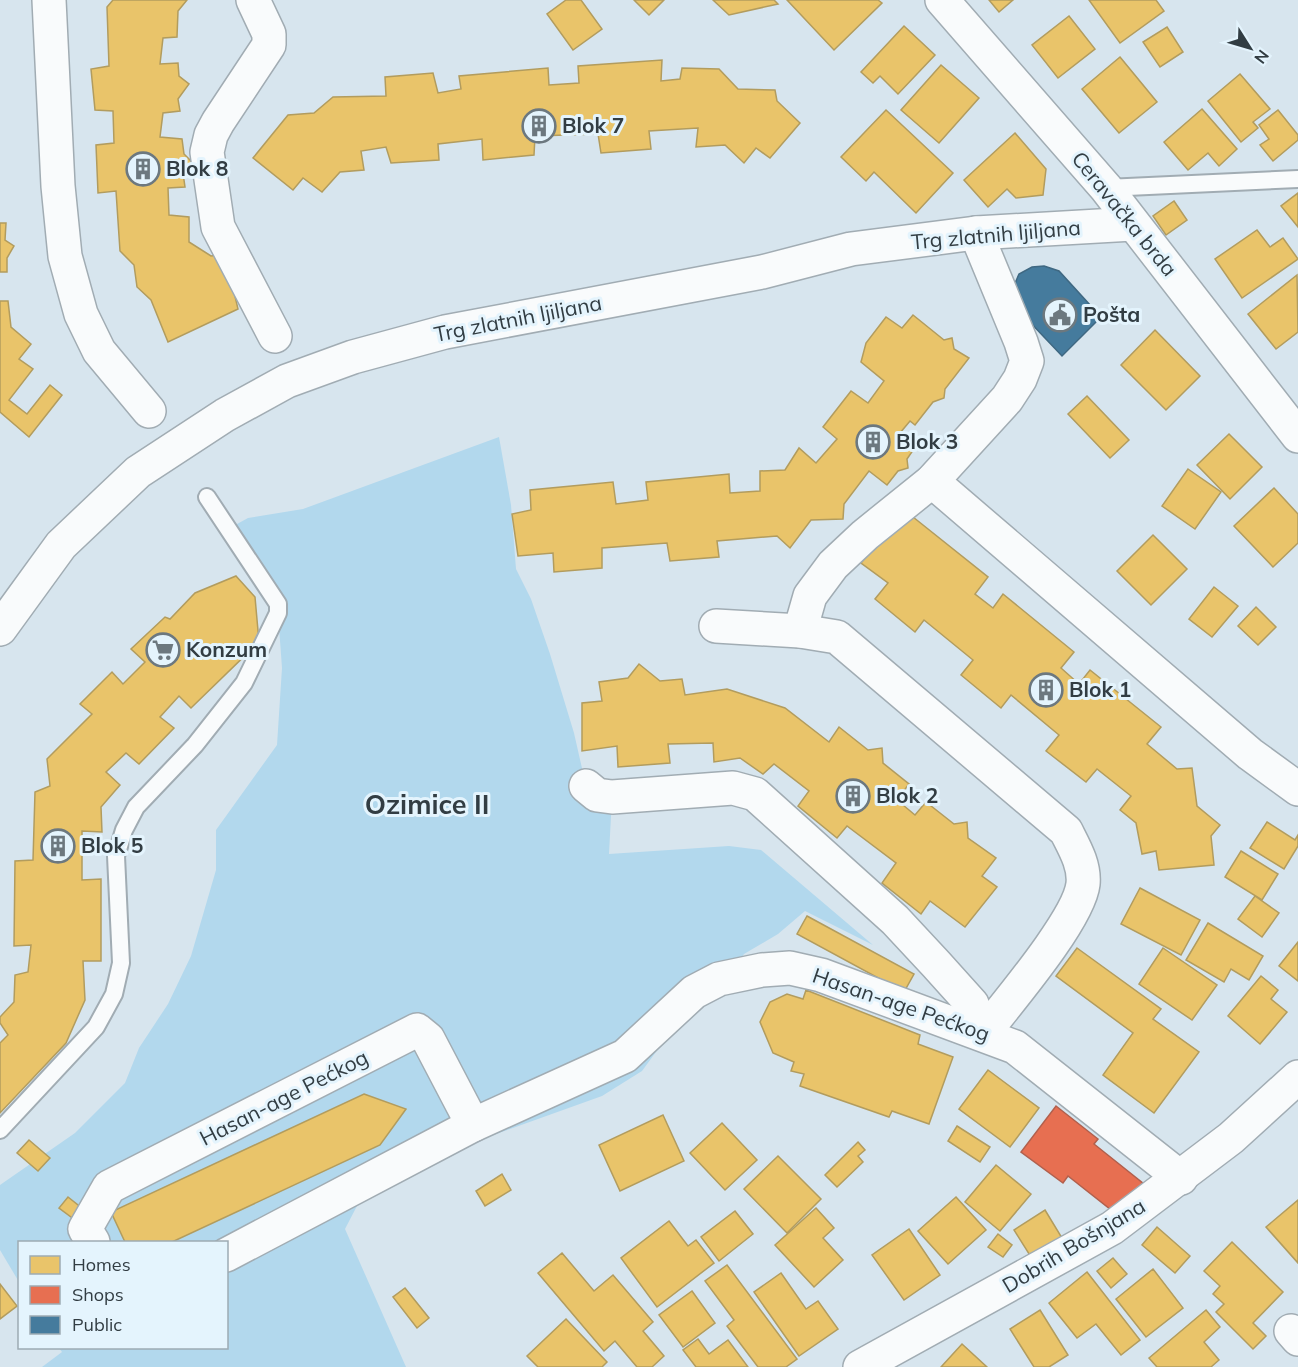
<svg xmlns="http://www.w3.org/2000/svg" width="1298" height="1367" viewBox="0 0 1298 1367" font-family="Mulish,sans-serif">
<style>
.green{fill:#b2d8ed}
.homes{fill:#e9c46a;stroke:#b29c5e;stroke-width:1.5}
.shops{fill:#e76f51;stroke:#b1604d;stroke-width:1.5}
.public{fill:#457b9d;stroke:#3f6882;stroke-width:1.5}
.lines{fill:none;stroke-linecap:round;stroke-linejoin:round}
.service-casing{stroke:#a1acb3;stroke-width:20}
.minor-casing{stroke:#a1acb3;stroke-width:36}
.service{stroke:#f9fbfc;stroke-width:16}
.minor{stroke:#f9fbfc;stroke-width:33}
.labels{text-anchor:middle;stroke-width:6;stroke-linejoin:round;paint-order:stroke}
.poi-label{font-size:21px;font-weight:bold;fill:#323d43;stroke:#e4f4fd;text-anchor:start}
.street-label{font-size:21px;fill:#323d43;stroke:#e4f4fd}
.district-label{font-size:27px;font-weight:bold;fill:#323d43;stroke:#e4f4fd}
</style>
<rect width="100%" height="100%" fill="#d7e5ee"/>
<path class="green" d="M499,437L511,505L516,569L531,599L550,654L574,733L586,786L612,797L609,854L729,846L761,850L873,945L805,911L778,934L744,954L727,977L702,989L642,1071L602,1096L371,1179L345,1229L406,1367H42L62,1352L59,1348H226V1242H20L19,1282L0,1250V1185L75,1133L125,1083L139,1048L168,1004L191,956L216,870V830L277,745L282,668L278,613L228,529L248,518L303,509Z"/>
<g class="homes">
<path d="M113,0H187L178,11L177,37L163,38L160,64L178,63L179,76L189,84L178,99L180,111L163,113L160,137L182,139L184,154L194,164L183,173L185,187L168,188L169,215L189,217V242L211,256L225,254L238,309L168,342L151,300L137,287L134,265L120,251L116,191L98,193L96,145L114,143L113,111L95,110L91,69L109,66L107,7Z"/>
<path d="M566,0H581L602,29L573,50L547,14Z"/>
<path d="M634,0H664L649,15Z"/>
<path d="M713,0H774L778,4L729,15Z"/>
<path d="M787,0H878L882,3L834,50Z"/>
<path d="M989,0H1013L999,12Z"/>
<path d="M1089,0H1156L1164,11L1120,43Z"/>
<path d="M1069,16L1095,49L1058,78L1032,45Z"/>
<path d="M904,26L935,55L898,94L880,76L873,83L861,72Z"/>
<path d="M1167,27L1183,52L1160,67L1143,42Z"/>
<path d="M1120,57L1157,102L1119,133L1082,89Z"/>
<path d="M662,60L661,81L680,79L682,68L719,69L738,89L775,90L777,101L800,123L770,158L756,148L744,163L725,145L696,147L698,128L649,131L651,149L601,153L598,134L535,136L534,155L483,160L482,139L438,144L439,160L391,163L386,147L361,151L364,170L340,172L322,192L303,178L293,190L253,158L288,115L314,113L333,97L386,96L385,77L433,73L438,93L461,89L459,76L548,68L549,85L579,83L578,66Z"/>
<path d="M941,65L979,98L939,143L901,110Z"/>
<path d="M1240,74L1270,109L1253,122L1258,128L1241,142L1208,101Z"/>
<path d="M1202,109L1237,149L1219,166L1208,153L1188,170L1164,142Z"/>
<path d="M886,110L953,173L916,213L874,172L866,181L841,157Z"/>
<path d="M1278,110L1298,135V140L1273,161L1260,145L1269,139L1259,125Z"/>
<path d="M1015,133L1046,169L1043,195L1016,198L1007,189L988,207L964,180Z"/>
<path d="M1298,193V227L1281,206Z"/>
<path d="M1174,201L1187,220L1166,235L1153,216Z"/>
<path d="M0,223H6L5,240L14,246L7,258V272H0Z"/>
<path d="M1257,230L1270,247L1283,238L1298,259L1242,298L1215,259Z"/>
<path d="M1297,275L1298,332L1276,349L1248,314Z"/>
<path d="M0,301H8L11,327L31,344L19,359L33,369L9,400L27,414L50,385L62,395L29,437L0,412Z"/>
<path d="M913,315L944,340L952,338L954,349L969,358L945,389L944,398L933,402L915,425L910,421L900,433L916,446L907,459L908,468L898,471L887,485L869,471L844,504L843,519L811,520L790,548L777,536L717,541L719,557L670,561L667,543L602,548V568L554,572L553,553L518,556L512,514L531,510L530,490L613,482L616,504L648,500L646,482L729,474L730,493L760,491V471L785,470L799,448L816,463L837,439L823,427L851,391L868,403L884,381L861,362L866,343L886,317L902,328Z"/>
<path d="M1155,330L1200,376L1166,410L1121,365Z"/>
<path d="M1087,396L1129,440L1110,458L1068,414Z"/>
<path d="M1229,434L1262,467L1230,499L1197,465Z"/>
<path d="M1188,469L1221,492L1195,529L1162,506Z"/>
<path d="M1274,488L1298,514V543L1273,567L1234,526Z"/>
<path d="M913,517L988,577L975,594L993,608L1003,594L1074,652L1061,668L1079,684L1090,670L1161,727L1147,744L1177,769L1192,768L1197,806L1220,825L1211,836L1214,865L1159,870L1156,851L1142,854L1136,823L1120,810L1131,796L1097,769L1086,782L1046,751L1059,735L1011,695L1001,708L961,675L973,660L924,620L915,632L875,599L888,583L861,563L893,523Z"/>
<path d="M1153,535L1187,569L1151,605L1117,571Z"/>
<path d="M236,576L255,597L259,642L191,708L179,696L160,717L174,728L139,764L126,753L106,772L120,785L101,807L102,832L82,831V880L101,879V961H83L85,1000L66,1043L0,1113V1043L8,1035L0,1023V1017L14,1002L15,975L28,972L31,945L14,946L15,861L33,860L35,792L50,786L47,759L92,714L80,704L112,672L123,684L145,662L131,649L165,617L170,619L195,593Z"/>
<path d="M1214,587L1238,606L1212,637L1189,619Z"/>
<path d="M1256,607L1276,627L1258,645L1238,626Z"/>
<path d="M639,664L660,681L682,679L685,695L727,689L785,708L829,742L839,727L868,750L882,748L883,763L909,784L897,800L915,815L926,802L954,824L967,822L968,838L996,858L982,876L997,887L965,927L930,901L921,914L882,883L896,863L847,826L837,838L798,806L809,791L774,764L763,774L740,758L714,762L713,743L668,744L670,763L618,767L617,746L582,751V703L602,701L599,682L628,678Z"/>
<path d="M1267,822L1295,840L1298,835V846L1284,869L1250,848Z"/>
<path d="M1241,851L1278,874L1262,900L1225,877Z"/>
<path d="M1140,888L1200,920L1181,955L1121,924Z"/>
<path d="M1255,896L1279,913L1262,937L1238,919Z"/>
<path d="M807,916L914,974L904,992L797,934Z"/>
<path d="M1208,923L1263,956L1249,980L1231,969L1224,982L1186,960Z"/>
<path d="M1298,942V981L1279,966Z"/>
<path d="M1077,948L1161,1009L1153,1019L1199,1052L1154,1113L1103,1075L1133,1033L1056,976Z"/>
<path d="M1163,948L1217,985L1192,1020L1139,984Z"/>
<path d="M1261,976L1278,990L1271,999L1287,1012L1260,1044L1228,1016Z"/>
<path d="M806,990L920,1035L918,1044L953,1057L929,1124L892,1111L889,1117L800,1086L804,1074L791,1071L794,1062L773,1053L760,1022L770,1002L787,994L803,999Z"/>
<path d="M988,1070L1039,1108L1010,1147L959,1109Z"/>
<path d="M364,1094L406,1109L380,1145L172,1242H125L111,1212Z"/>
<path d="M663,1115L684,1161L620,1191L599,1145Z"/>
<path d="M722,1123L757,1160L725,1190L690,1153Z"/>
<path d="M957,1126L990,1147L980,1162L948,1141Z"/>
<path d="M29,1140L50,1158L38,1171L17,1153Z"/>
<path d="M858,1142L865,1150L858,1156L863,1162L837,1187L825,1175Z"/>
<path d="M778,1156L821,1199L787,1233L744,1189Z"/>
<path d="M996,1165L1031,1194L1000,1231L965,1202Z"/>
<path d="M502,1174L511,1190L485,1206L476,1191Z"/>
<path d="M68,1197L83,1209L75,1220L59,1208Z"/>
<path d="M956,1197L986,1230L948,1264L918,1231Z"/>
<path d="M1298,1200V1263L1266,1227Z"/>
<path d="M816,1208L834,1228L823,1238L843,1260L814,1287L775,1245Z"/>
<path d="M1045,1210L1062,1238L1031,1257L1014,1230Z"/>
<path d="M735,1211L753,1234L719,1261L701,1237Z"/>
<path d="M669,1221L688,1246L696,1240L714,1263L657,1307L621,1258Z"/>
<path d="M1157,1227L1190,1256L1175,1273L1142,1245Z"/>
<path d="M909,1229L940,1275L904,1300L872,1255Z"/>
<path d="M998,1234L1012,1245L1003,1257L988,1247Z"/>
<path d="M1232,1242L1283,1292L1253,1323L1266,1336L1253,1349L1216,1312L1224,1304L1213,1294L1220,1286L1204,1271Z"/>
<path d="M562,1253L594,1291L613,1275L653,1322L643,1331L664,1356L652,1367H637L615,1341L604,1351L538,1273Z"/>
<path d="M1113,1258L1127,1274L1111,1288L1097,1271Z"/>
<path d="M727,1265L797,1359L786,1367H758L727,1326L734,1320L705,1281Z"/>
<path d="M1153,1269L1183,1308L1146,1337L1116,1299Z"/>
<path d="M1087,1272L1140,1340L1121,1355L1096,1324L1077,1338L1049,1303Z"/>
<path d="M781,1273L806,1309L818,1301L838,1329L799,1356L754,1292Z"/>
<path d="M0,1284L17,1306L0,1319Z"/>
<path d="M405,1288L429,1318L417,1328L393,1297Z"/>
<path d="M692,1291L715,1323L683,1347L659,1315Z"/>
<path d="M1040,1310L1068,1355L1049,1367H1034L1010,1329Z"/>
<path d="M1206,1310L1220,1327L1204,1342L1219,1360L1211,1367H1157L1149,1358Z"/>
<path d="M566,1319L607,1362L602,1367H538L527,1356Z"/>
<path d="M698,1339L709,1354L728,1340L748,1367H696L683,1350Z"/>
<path d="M962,1344L987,1367H941Z"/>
</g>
<path class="shops" d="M1056,1106L1098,1139L1094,1144L1144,1184L1110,1209L1068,1176L1063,1183L1021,1152Z"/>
<path class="public" d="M1044,266L1059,271L1101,317L1062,356L1027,319L1013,288L1019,274L1032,267Z"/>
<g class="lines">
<g class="service-casing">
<g id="service">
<path d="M1106,188L1298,179"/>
<path d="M0,1130L96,1027L114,994L121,963L116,856L124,830L136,807L195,745L244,683L278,613V604L207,497"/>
</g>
</g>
<g class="minor-casing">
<g id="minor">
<path d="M49,0L58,186L65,256L81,314L99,351L149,411"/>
<path d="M253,0L269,34V45L218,122L211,135L207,152L218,227L275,336"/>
<path d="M942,0L1106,188L1298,436"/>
<path d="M932,481L1250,754L1298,789"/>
<path d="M716,626L800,631L837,637L1066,831C1074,847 1085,865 1083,884C1079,919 1008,1002 983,1034"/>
<path d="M0,629L61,545L138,472L225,415L287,381L353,357L445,332L762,272L851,249L976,233L1133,224"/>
<path d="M800,631L810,596L833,565L865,535L932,481L1007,399L1020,379L1027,361L1021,342L976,233"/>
<path d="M586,786L597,795L612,797L733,788L755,794L895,920L936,964L972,1004L983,1034"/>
<path d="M93,1242L85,1229L109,1187L417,1030L428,1039L473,1125"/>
<path d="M226,1255L473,1125L625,1056L694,992L719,979L762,970L790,968L821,975L1015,1047L1181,1178"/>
<path d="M1291,1331L1298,1339"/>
<path d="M860,1367L1112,1228L1231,1138L1298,1077"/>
</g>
</g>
<use href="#service" class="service"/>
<use href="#minor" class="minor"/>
</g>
<defs>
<g id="building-ring" transform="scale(1.725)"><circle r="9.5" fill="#e4f4fd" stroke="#6c787f" stroke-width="1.5"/><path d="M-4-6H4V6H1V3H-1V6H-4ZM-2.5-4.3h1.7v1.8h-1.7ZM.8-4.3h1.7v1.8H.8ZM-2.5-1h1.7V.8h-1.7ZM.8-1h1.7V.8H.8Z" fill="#6c787f"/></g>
<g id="civic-ring" transform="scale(1.725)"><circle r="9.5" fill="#e4f4fd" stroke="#6c787f" stroke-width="1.5"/><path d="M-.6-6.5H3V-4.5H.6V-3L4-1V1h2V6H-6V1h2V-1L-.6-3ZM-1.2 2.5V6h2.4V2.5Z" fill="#6c787f"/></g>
<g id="supermarket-ring" transform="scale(1.725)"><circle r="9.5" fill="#e4f4fd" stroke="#6c787f" stroke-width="1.5"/><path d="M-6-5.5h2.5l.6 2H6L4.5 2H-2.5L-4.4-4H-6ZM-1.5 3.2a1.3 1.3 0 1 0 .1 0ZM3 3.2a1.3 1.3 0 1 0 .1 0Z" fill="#6c787f"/></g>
</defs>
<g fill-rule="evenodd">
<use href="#building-ring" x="539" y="126"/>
<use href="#building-ring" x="143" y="169"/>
<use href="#civic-ring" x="1060" y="315"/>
<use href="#building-ring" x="873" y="442"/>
<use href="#supermarket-ring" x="163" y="650"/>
<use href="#building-ring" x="1046" y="690"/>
<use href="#building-ring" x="853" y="796"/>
<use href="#building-ring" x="58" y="846"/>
</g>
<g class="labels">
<g class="poi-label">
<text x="562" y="133">Blok 7</text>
<text x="166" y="176">Blok 8</text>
<text x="1083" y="322">Pošta</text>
<text x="896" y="449">Blok 3</text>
<text x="186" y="657">Konzum</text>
<text x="1069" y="697">Blok 1</text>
<text x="876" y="803">Blok 2</text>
<text x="81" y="853">Blok 5</text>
</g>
<g class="street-label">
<text transform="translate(1124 214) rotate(51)" y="7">Ceravačka brda</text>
<text transform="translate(996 235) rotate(-5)" y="7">Trg zlatnih ljiljana</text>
<text transform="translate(518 319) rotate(-11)" y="7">Trg zlatnih ljiljana</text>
<text transform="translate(901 1005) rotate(19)" y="7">Hasan-age Pećkog</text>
<text transform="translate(284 1098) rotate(-27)" y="7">Hasan-age Pećkog</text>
<text transform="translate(1074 1246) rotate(-31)" y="7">Dobrih Bošnjana</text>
</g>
<g class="district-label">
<text x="427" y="814">Ozimice II</text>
</g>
</g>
<rect x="18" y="1241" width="210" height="108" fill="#e4f4fd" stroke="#9dabb3" stroke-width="1.5"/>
<rect x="30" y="1256" width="30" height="18" fill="#e9c46a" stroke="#9dabb3" stroke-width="1.5"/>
<text x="72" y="1271" font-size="18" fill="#323d43">Homes</text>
<rect x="30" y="1286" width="30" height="18" fill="#e76f51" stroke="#9dabb3" stroke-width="1.5"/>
<text x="72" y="1301" font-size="18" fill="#323d43">Shops</text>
<rect x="30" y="1316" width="30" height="18" fill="#457b9d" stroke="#9dabb3" stroke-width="1.5"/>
<text x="72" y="1331" font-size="18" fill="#323d43">Public</text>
<g transform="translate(1250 48) rotate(127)" stroke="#e4f4fd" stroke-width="4.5" paint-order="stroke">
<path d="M0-4.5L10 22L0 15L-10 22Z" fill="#323d43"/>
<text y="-9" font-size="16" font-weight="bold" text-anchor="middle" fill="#323d43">N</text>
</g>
</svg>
